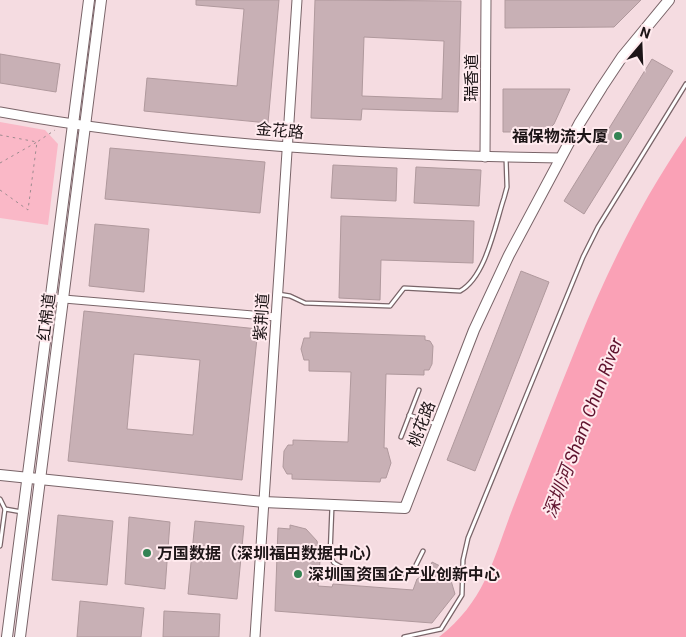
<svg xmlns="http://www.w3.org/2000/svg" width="686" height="637" viewBox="0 0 686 637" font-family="Roboto,'Noto Sans SC',sans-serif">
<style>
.green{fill:#fab8c7}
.water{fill:#faa1b6}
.building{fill:#c8b0b5;stroke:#b0999d;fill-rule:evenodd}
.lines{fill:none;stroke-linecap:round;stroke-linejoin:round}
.service-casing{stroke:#796468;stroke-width:5.5}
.minor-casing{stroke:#796468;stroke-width:9}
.tertiary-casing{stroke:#796468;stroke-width:11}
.secondary-casing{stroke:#796468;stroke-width:12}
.path{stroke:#9d8b8f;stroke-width:1;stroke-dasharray:2.5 4;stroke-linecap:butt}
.service{stroke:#fff;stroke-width:3}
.minor{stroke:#fff;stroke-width:7}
.tertiary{stroke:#fff;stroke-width:9}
.secondary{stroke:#fff;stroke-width:10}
.poi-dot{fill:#338353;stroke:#ffeaee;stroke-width:2}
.labels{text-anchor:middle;stroke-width:4;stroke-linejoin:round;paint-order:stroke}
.street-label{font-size:16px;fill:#1d1517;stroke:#ffeaee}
.poi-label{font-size:16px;font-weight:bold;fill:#1d1517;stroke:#ffeaee;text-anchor:start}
.water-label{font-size:18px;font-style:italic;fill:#60132e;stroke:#ffeaee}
</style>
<rect width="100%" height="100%" fill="#f5dce1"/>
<path class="green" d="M0,122L45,130L58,144L48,225L0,218Z"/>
<path class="water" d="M686,136V637H439C487,599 493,558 514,505C535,451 556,397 578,343C607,271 642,200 686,136Z"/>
<g class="building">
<path d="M196,0H279L268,123L144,111L147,78L237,86L244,9L196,5Z"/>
<path d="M315,0L461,1L458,112L362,109L361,120L311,118ZM364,37L444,41L442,99L362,96Z"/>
<path d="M505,0H641L614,27L505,28Z"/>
<path d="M0,54L60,64L56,92L0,83Z"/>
<path d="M652,59L673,71L584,214L564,201Z"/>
<path d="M503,89H570L554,124L549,129L543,132H503Z"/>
<path d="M110,148L265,162L260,213L105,199Z"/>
<path d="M333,165L397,168L396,201L331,198Z"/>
<path d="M416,167L481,170L479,206L414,203Z"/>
<path d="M341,216L474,221L473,263L381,260L380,300L339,298Z"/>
<path d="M95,224L149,229L144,292L89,286Z"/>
<path d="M521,271L549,282L475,471L447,460Z"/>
<path d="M84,311L258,329L242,480L68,461ZM134,354L200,360L193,435L127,429Z"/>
<path d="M310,332L425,336V340L430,341L433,346L432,364L429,370H424V375L386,374L384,448H387L391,463L386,478H381L380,482L292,479V474H287L283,467L284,451L288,445H293V440L348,442L351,372L309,371V360H304L301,349L304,338H310Z"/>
<path d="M58,515L113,521L107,585L52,580Z"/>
<path d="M129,517L170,522L165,589L125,584Z"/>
<path d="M195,521L244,526L237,599L188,594Z"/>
<path d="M290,525L306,529L317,541L320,561L318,586L332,587L333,584L413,590L417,579L429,572L432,562L444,568L449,574L455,594L432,623L275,611L278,528L290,529Z"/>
<path d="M80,601L144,608L141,637H77Z"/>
<path d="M164,611L220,614L219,637H163Z"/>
</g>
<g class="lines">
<g class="service-casing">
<g id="service">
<path d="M278,294L290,296L305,303L390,306L404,288L460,291C486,277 495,225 504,198L507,187L506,158"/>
<path d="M409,415L436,424"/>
<path d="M401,437L419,390"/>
<path d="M0,499L5,509L0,546"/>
<path d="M332,506L330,556L334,563L348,571L403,574L413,571L423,551"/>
<path d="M5,509L22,512"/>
<path d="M404,637L441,629L462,595L463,560L468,538L583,257L598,227L686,84"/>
</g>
</g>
<g class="minor-casing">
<path id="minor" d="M52,298L276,317"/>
</g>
<g class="tertiary-casing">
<g id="tertiary">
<path d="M0,112C181,145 376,155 560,158"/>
<path d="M485,157L486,0"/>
<path d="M255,637L297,0"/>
</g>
</g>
<g class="secondary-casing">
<g id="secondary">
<path d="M0,475L263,502L405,508L474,330L509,255L579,124L602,87L622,57L669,0"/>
<path d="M7,637L89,0"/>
<path d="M20,637L101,0"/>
</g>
</g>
<g class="path">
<path d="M0,135L37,142L55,130"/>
<path d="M0,163L37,142L28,210L0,190"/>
</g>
<use href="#service" class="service"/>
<use href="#minor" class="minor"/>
<use href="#tertiary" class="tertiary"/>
<use href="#secondary" class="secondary"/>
</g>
<g class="poi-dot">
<circle cx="618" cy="136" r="5"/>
<circle cx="147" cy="553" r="5"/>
<circle cx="298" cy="574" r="5"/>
</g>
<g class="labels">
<g class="street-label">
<text transform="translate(471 78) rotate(-90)" y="6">瑞香道</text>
<text transform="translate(280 130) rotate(5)" y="6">金花路</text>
<text transform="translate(46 317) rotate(-83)" y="6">红棉道</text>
<text transform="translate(261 317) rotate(-86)" y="6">紫荆道</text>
<text transform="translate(421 424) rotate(-69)" y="6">桃花路</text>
</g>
<g class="poi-label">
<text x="608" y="142" text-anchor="end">福保物流大厦</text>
<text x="157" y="559">万国数据（深圳福田数据中心）</text>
<text x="308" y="580">深圳国资国企产业创新中心</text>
</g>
<g class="water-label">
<text transform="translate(583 428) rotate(-69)" y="6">深圳河 Sham Chun River</text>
</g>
</g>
<g transform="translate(641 45) rotate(19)" stroke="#ffeaee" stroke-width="4" paint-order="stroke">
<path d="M0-4L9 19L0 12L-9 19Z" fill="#1d1517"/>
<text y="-8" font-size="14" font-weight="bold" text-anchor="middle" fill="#1d1517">N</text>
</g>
</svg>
